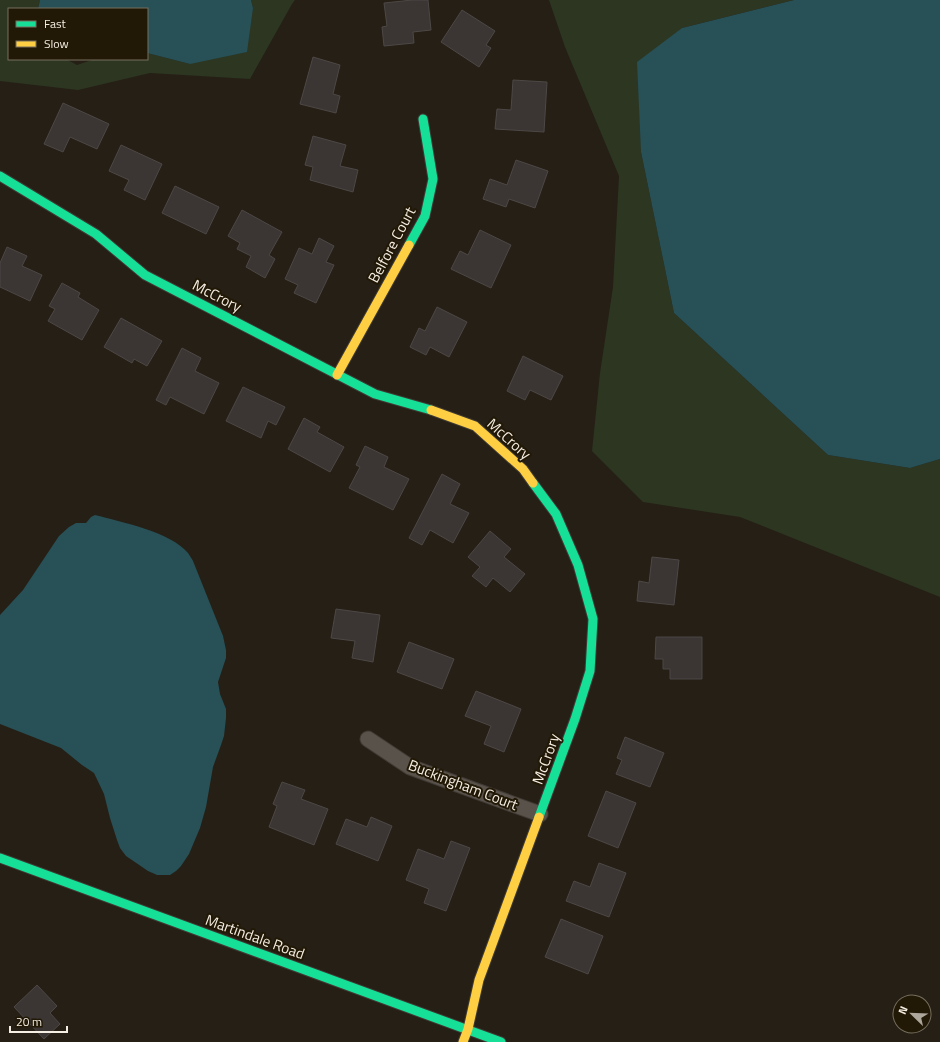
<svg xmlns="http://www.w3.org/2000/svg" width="940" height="1042" viewBox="0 0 940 1042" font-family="'Titillium Web',sans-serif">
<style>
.green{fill:#2d3621}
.water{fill:#275057}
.building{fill:#3b3634;stroke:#4d4746}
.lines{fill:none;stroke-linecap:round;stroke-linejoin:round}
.street-casing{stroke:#403a34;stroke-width:17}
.fast-casing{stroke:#403a34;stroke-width:11}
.slow-casing{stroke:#403a34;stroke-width:11}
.street{stroke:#58524b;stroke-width:15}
.fast{stroke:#16e098;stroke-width:9}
.slow{stroke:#ffcf43;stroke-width:9}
.labels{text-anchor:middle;stroke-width:4;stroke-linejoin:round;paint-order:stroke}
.street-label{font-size:15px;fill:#f5eee3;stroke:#221806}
</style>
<rect width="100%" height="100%" fill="#251f15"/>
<g class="green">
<path d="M0,0H40L38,9H9V59H66L77,65L95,59H147V53L190,64L253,8L251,0H295L292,4L250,79L150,73L78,90L0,81Z"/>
<path d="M549,0H794L682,28L641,152L674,313L828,455L910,468L940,459V597L740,517L643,502L592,451L600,373L613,287L619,176L565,47Z"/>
</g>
<g class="water">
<path d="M40,0H251L253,8L247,52L190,64L147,53V9H38Z"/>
<path d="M794,0H940V459L910,468L828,455L674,313L641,152L637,62L682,28Z"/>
<path d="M95,515C121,522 171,532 188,553C190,556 192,559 193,561L223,636L226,650V658L218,682L220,694L226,709V718L224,736L221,745L213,767L206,807L200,828L189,854L181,866L176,871L170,875H157L148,871L126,856L120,848L117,840L110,818L104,794L94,773L82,765L61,748L0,724V615L23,590L59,536L69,527L76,523H86L91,517Z"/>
</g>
<g class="building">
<path d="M412,0H428L431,30L413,32L414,43L384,46L382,27L387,26L384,3Z"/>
<path d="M462,10L495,31L486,45L491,48L479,67L441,42Z"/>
<path d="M313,57L340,65L333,94L340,96L336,113L300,104Z"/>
<path d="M513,80L547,82L544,132L495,129L497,109L511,110Z"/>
<path d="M63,103L109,124L97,149L70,137L63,152L44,144Z"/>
<path d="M313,136L346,145L340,166L358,170L353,192L310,180L313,167L305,165Z"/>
<path d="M121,145L162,164L145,200L124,190L129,180L109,171Z"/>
<path d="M516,160L548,171L535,208L509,199L506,207L483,199L490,179L507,185Z"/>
<path d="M175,186L219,207L206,234L162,213Z"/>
<path d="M242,210L282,232L269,255L275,259L265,278L246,267L251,256L237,249L240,243L228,236Z"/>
<path d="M480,230L511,245L491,288L451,269L460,251L468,255Z"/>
<path d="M319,238L334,246L326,262L334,265L316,303L294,293L298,285L285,279L299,248L312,254Z"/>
<path d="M7,247L27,256L22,266L42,275L30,301L0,287V263Z"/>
<path d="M62,283L80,293L78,297L99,310L82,340L48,321L55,309L49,306Z"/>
<path d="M437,307L467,322L449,357L430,347L426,355L410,347L419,328L425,331Z"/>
<path d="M121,318L162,341L147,366L134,359L132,363L104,347Z"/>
<path d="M182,348L201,358L195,371L219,383L204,414L170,397L166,405L156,400Z"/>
<path d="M523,356L563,376L551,400L530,390L525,400L507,391Z"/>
<path d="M243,387L285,407L276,425L268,421L261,438L226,421Z"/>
<path d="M304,418L320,427L317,432L344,447L330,472L288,449Z"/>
<path d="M365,446L388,457L384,467L409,479L393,510L349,488L360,467L356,465Z"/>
<path d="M442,474L460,484L450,504L469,513L453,543L430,530L422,545L409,538Z"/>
<path d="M490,531L511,549L504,557L525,574L510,592L493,578L486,587L472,576L480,567L468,557Z"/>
<path d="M652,557L679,560L674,605L637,601L639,581L649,583Z"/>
<path d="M336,609L380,615L373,662L352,658L355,641L331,638Z"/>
<path d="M656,637H702V679H670V669H663V659H655Z"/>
<path d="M409,642L454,659L442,689L397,672Z"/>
<path d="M476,691L521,709L504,752L484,744L491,726L465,716Z"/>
<path d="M625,737L664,753L650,787L616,774L622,760L617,758Z"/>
<path d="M282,782L305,790L301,799L328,809L314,845L269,827L277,806L273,804Z"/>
<path d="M606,791L636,803L618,848L588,836Z"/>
<path d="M371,817L392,826L378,861L336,844L346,819L367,827Z"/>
<path d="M451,841L470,848L446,911L424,903L429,889L406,880L418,849L444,859Z"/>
<path d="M599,863L626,873L609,917L566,901L574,881L590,887Z"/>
<path d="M561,919L603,936L588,974L545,957Z"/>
<path d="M37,985L57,1006L50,1013L60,1024L44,1039L14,1007Z"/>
</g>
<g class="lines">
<g class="street-casing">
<path id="street" d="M368,739L410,767L540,814"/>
</g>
<g class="fast-casing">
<g id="fast">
<path d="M0,176L96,234L145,275L375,394L431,410"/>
<path d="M409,245L425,216L433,179L423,119"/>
<path d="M533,483L556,514L578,565L593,619L590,671L575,719L539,817"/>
<path d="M0,858L501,1042"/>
</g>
</g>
<g class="slow-casing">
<g id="slow">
<path d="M337,375L409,245"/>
<path d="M431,410L475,426L523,469L533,483"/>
<path d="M463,1042L468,1029L479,980L539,817"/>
</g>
</g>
<use href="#street" class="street"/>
<use href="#fast" class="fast"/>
<use href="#slow" class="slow"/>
</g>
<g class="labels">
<g class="street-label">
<text transform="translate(392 245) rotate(-62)" y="5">Belfore Court</text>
<text transform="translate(217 296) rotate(27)" y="5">McCrory</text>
<text transform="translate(509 439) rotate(42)" y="5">McCrory</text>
<text transform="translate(546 759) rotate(-70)" y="5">McCrory</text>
<text transform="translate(463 785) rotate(21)" y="5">Buckingham Court</text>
<text transform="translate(255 937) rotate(20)" y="5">Martindale Road</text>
</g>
</g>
<rect x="8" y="8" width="140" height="52" fill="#221806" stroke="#766e5e"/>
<rect x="16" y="21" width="20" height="6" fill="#16e098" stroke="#766e5e"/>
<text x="44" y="28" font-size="12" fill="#f5eee3">Fast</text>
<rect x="16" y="41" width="20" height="6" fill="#ffcf43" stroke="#766e5e"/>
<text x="44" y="48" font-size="12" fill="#f5eee3">Slow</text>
<g transform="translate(912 1014) rotate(293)"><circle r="19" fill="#221806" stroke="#766e5e"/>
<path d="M0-3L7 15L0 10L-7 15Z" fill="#aca69b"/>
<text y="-6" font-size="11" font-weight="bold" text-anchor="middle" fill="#f5eee3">N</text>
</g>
<path d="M10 1026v6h57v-6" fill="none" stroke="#f5eee3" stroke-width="2"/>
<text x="16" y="1026" font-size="12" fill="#f5eee3" stroke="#221806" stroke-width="3" paint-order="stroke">20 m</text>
</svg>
